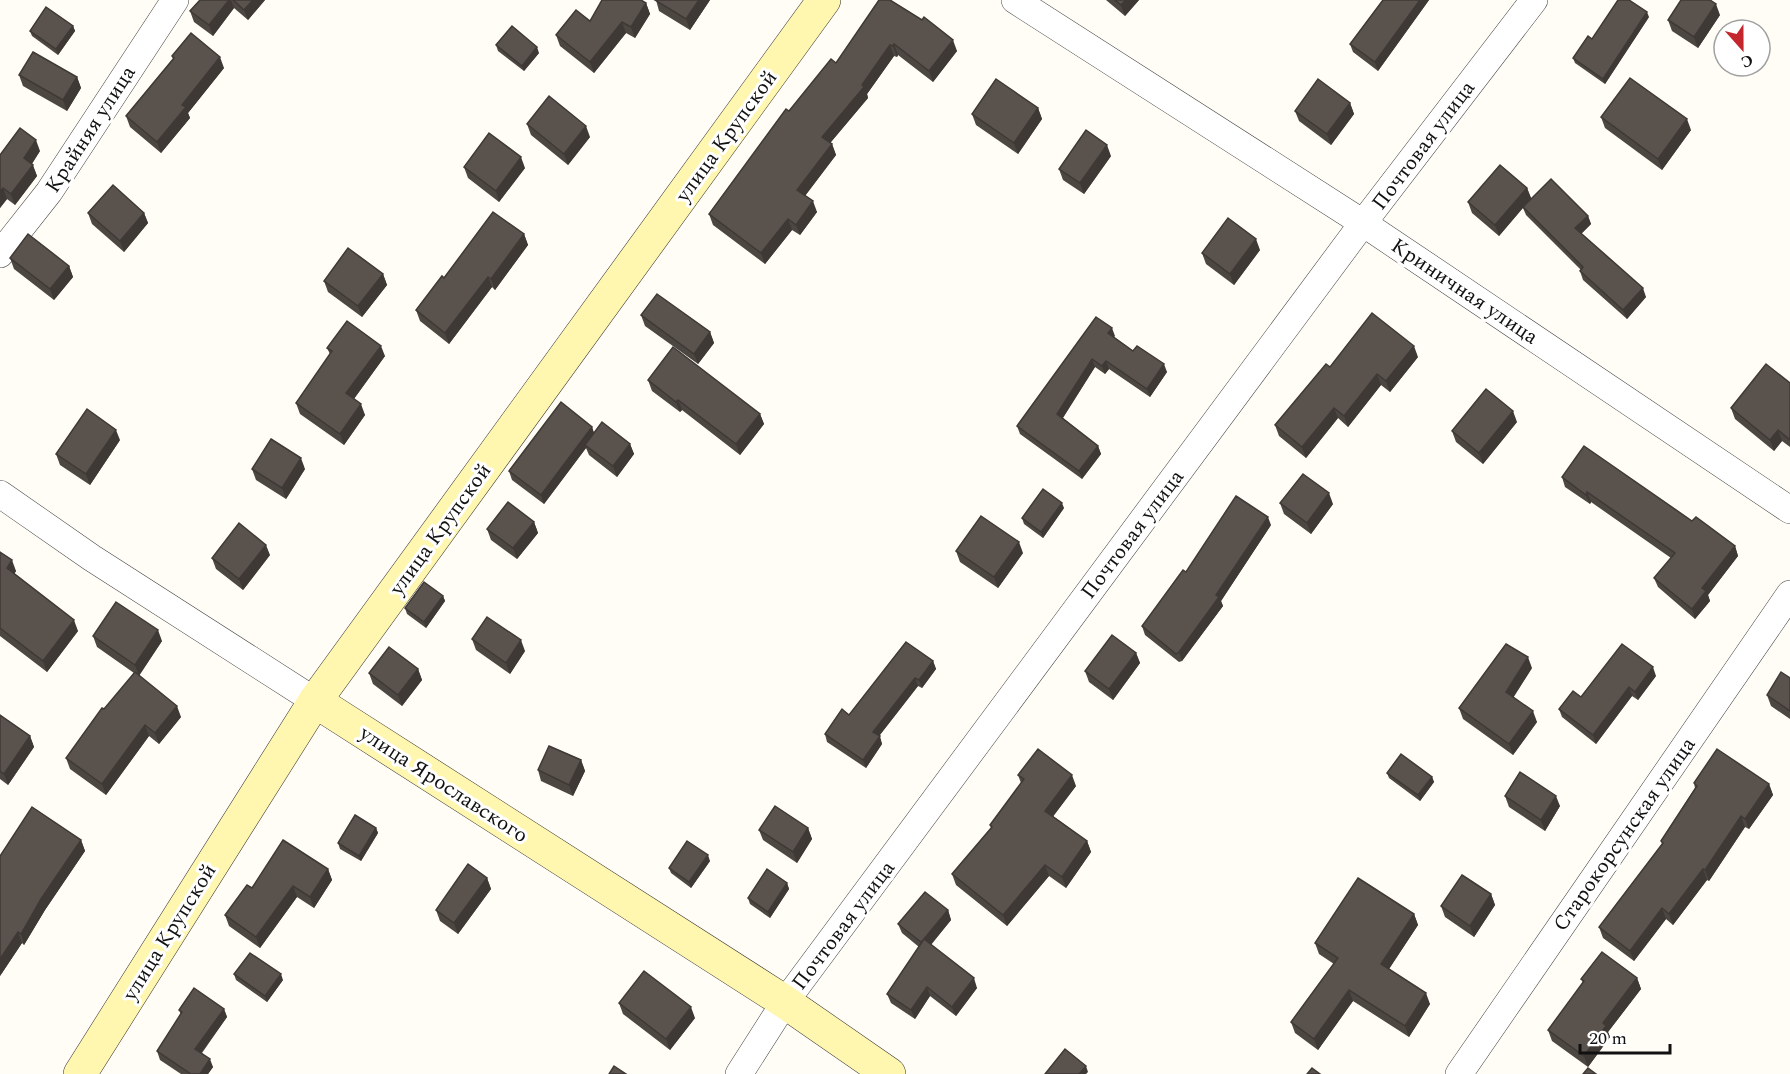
<svg xmlns="http://www.w3.org/2000/svg" width="1790" height="1074" viewBox="0 0 1790 1074" font-family="Spectral,serif">
<style>
.lines{fill:none;stroke-linecap:round;stroke-linejoin:round}
.street-casing{stroke:#444;stroke-width:28}
.secondary-casing{stroke:#333;stroke-width:34}
.street{stroke:#fff;stroke-width:27}
.secondary{stroke:#fff6b0;stroke-width:33}
.wall{fill:#4d4742}
.shaded-wall{fill:#3f3936}
.building{fill:#5a524d;stroke:#3f3936;stroke-width:1.5}
.labels{text-anchor:middle;stroke-width:6;stroke-linejoin:round;paint-order:stroke}
.street-label{font-size:21px;fill:#111;stroke:#fff}
</style>
<rect width="100%" height="100%" fill="#fffdf5"/>
<g class="lines">
<g class="street-casing">
<g id="street">
<path d="M1015,0L1363,223L1790,510"/>
<path d="M0,254L49,192L175,0"/>
<path d="M0,494L92,558L315,701"/>
<path d="M739,1074L785,1002L1363,223L1534,0"/>
<path d="M1459,1074L1790,594"/>
</g>
</g>
<g class="secondary-casing">
<g id="secondary">
<path d="M315,701L785,1002L889,1074"/>
<path d="M80,1074L315,701L824,0"/>
</g>
</g>
<use href="#street" class="street"/>
<use href="#secondary" class="secondary"/>
</g>
<g class="wall">
<path d="M200,0H265L248,20L234,8L213,36L194,22L190,11Z"/>
<path d="M656,0H710L690,30L659,11Z"/>
<path d="M1106,0H1139L1125,16Z"/>
<path d="M1383,0H1429L1378,71L1353,52L1350,44Z"/>
<path d="M646,3L650,14L635,38L626,33L594,73L560,46L556,35L590,21Z"/>
<path d="M1720,15L1698,48L1672,31L1668,20Z"/>
<path d="M1649,17L1605,84L1575,63L1573,58L1592,39Z"/>
<path d="M922,20L957,51L933,82L898,55L897,57L894,56L867,94L868,98L830,143L832,144L836,155L805,196L817,212L800,235L792,230L765,264L713,225L709,214L789,111L836,63Z"/>
<path d="M73,26L75,31L58,55L32,36L30,31Z"/>
<path d="M496,45L539,53L524,71L498,51Z"/>
<path d="M172,56L224,68L188,113L190,118L161,153L130,127L126,116L173,59Z"/>
<path d="M19,75L77,77L81,88L67,111L23,86Z"/>
<path d="M1350,103L1354,114L1331,145L1299,121L1295,111Z"/>
<path d="M1038,108L1042,119L1018,154L976,125L972,114Z"/>
<path d="M1601,117L1691,130L1662,170L1605,128Z"/>
<path d="M527,124L590,137L568,165L531,135Z"/>
<path d="M40,151L32,164L37,176L15,205L7,199L0,208V155Z"/>
<path d="M1111,156L1084,194L1063,180L1059,169Z"/>
<path d="M464,167L525,168L499,202L468,178Z"/>
<path d="M1527,188L1531,198L1588,216L1591,224L1581,234L1646,297L1627,319L1583,280L1580,271L1581,270L1526,215L1523,208L1499,236L1472,213L1468,202Z"/>
<path d="M88,213H144L148,223L124,252L92,224Z"/>
<path d="M524,234L528,245L495,290L492,287L449,344L420,321L416,310L444,278Z"/>
<path d="M1260,250L1234,285L1206,264L1202,253Z"/>
<path d="M10,258L69,266L73,277L54,300L14,269Z"/>
<path d="M383,274L387,285L362,317L328,292L324,281Z"/>
<path d="M641,315L710,332L714,343L698,364L645,326Z"/>
<path d="M1115,336L1114,337L1133,351L1167,372L1150,397L1109,369L1105,374L1095,367L1063,418L1098,446L1101,454L1082,479L1020,434L1017,426Z"/>
<path d="M327,348L385,356L354,399L365,415L344,445L300,414L296,403L330,354Z"/>
<path d="M1418,357L1390,392L1381,385L1348,427L1338,418L1306,458L1279,436L1275,425L1330,367Z"/>
<path d="M648,380L760,414L764,424L740,455L682,410L680,412L652,391Z"/>
<path d="M1790,383V447L1782,441L1774,451L1735,419L1731,408Z"/>
<path d="M1517,422L1483,464L1456,442L1452,431Z"/>
<path d="M592,427L594,433L630,444L634,454L617,477L589,455L586,448L544,504L512,480L509,471Z"/>
<path d="M120,440L90,485L60,465L56,454Z"/>
<path d="M252,469H305L286,499L256,480Z"/>
<path d="M1562,477L1692,521L1735,546L1738,556L1708,595L1710,601L1695,619L1658,587L1654,578L1671,558L1591,502L1590,504L1565,487Z"/>
<path d="M1280,503L1333,504L1311,534L1284,514Z"/>
<path d="M1064,508L1043,538L1024,524L1022,518Z"/>
<path d="M534,522L538,533L517,559L491,540L487,529Z"/>
<path d="M1271,525L1221,601L1223,606L1182,661L1179,662L1145,635L1142,626L1186,572Z"/>
<path d="M956,551L1023,553L998,588L960,562Z"/>
<path d="M0,552L16,571L14,574L78,631L47,672L0,636Z"/>
<path d="M270,555L243,590L216,569L212,558Z"/>
<path d="M443,596L445,601L426,628L407,614L405,608Z"/>
<path d="M93,636L162,641L139,675L181,717L159,744L149,736L106,795L70,769L66,758L134,673L97,647Z"/>
<path d="M472,639L525,651L510,674L476,650Z"/>
<path d="M1136,653L1140,663L1113,700L1089,682L1085,671Z"/>
<path d="M933,661L936,669L922,688L918,686L879,736L882,744L866,768L827,742L825,734L849,715Z"/>
<path d="M1532,668L1513,697L1537,722L1513,755L1463,719L1459,708Z"/>
<path d="M418,669L422,680L402,706L373,684L369,673Z"/>
<path d="M1656,676L1638,700L1632,696L1596,744L1562,717L1559,709L1581,697Z"/>
<path d="M1790,678V719L1771,706L1767,695Z"/>
<path d="M0,715L30,736L34,747L8,785L0,779Z"/>
<path d="M581,760L585,771L573,796L541,781L538,770Z"/>
<path d="M1387,773L1432,777L1434,782L1420,801L1389,778Z"/>
<path d="M1018,775L1076,786L1053,816L1087,841L1091,852L1066,888L1049,876L1007,926L956,885L952,874L991,828L990,825L1021,783Z"/>
<path d="M1694,783L1769,784L1773,795L1749,829L1745,827L1709,881L1707,880L1673,925L1666,919L1634,961L1603,938L1599,927L1662,844L1661,841L1695,788Z"/>
<path d="M1505,796L1560,806L1545,831L1509,807Z"/>
<path d="M32,807L81,840L85,851L45,910L24,945L22,943L0,976Z"/>
<path d="M376,828L378,833L361,861L340,849L338,843Z"/>
<path d="M808,828L812,839L797,863L763,840L759,830Z"/>
<path d="M710,861L691,888L671,873L669,868Z"/>
<path d="M328,869L332,880L314,908L297,897L260,948L229,926L225,915L252,888Z"/>
<path d="M487,878L491,889L458,934L440,921L436,910Z"/>
<path d="M787,883L789,889L770,918L750,904L748,898Z"/>
<path d="M1491,894L1495,905L1474,937L1445,917L1441,906Z"/>
<path d="M948,910L951,920L931,945L977,988L956,1016L930,996L915,1019L891,1003L887,994L919,947L902,933L898,924Z"/>
<path d="M1414,914L1418,925L1389,969L1430,1004L1409,1037L1353,1001L1318,1050L1295,1033L1291,1022L1334,964L1319,954L1315,943Z"/>
<path d="M234,974L283,980L267,1002L236,980Z"/>
<path d="M1637,978L1641,989L1608,1032L1610,1037L1588,1067L1552,1041L1548,1030L1583,983L1581,979Z"/>
<path d="M619,1003L695,1018L670,1050L623,1014Z"/>
<path d="M224,1009L227,1017L202,1053L213,1067L208,1074H181L160,1060L157,1051L181,1015L179,1010Z"/>
</g>
<g class="shaded-wall">
<path d="M229,0H231L234,8L213,36L209,25Z"/>
<path d="M253,0H265L248,20L244,10Z"/>
<path d="M699,0H710L690,30L686,19Z"/>
<path d="M1126,0H1139L1125,16L1121,5Z"/>
<path d="M1420,0H1429L1378,71L1375,62Z"/>
<path d="M646,3L650,14L635,38L631,27Z"/>
<path d="M1716,4L1720,15L1698,48L1694,37Z"/>
<path d="M1647,12L1649,17L1605,84L1603,79Z"/>
<path d="M622,22L626,33L594,73L590,62Z"/>
<path d="M73,26L75,31L58,55L56,49Z"/>
<path d="M953,40L957,51L933,82L929,71Z"/>
<path d="M894,44L898,55L897,57L893,46Z"/>
<path d="M890,45L894,56L867,94L868,98L826,148L822,137Z"/>
<path d="M537,47L539,53L524,71L522,66Z"/>
<path d="M220,57L224,68L188,113L190,118L161,153L157,142L182,105Z"/>
<path d="M77,77L81,88L67,111L63,100Z"/>
<path d="M1350,103L1354,114L1331,145L1327,134Z"/>
<path d="M1038,108L1042,119L1018,154L1014,143Z"/>
<path d="M1687,119L1691,130L1662,170L1658,159Z"/>
<path d="M586,126L590,137L568,165L564,154Z"/>
<path d="M36,140L40,151L28,169L24,158Z"/>
<path d="M832,144L836,155L801,201L797,190Z"/>
<path d="M1107,145L1111,156L1084,194L1080,183Z"/>
<path d="M521,157L525,168L499,202L496,191Z"/>
<path d="M33,165L37,176L15,205L11,194Z"/>
<path d="M3,188L7,199L0,208V192Z"/>
<path d="M1527,188L1531,198L1499,236L1495,225Z"/>
<path d="M813,201L817,212L800,235L796,225Z"/>
<path d="M144,213L148,223L124,252L120,241Z"/>
<path d="M1588,216L1591,224L1578,237L1575,228Z"/>
<path d="M788,219L792,230L765,264L761,253Z"/>
<path d="M524,234L528,245L495,290L491,279Z"/>
<path d="M1256,239L1260,250L1234,285L1230,274Z"/>
<path d="M69,266L73,277L54,300L50,289Z"/>
<path d="M383,274L387,285L362,317L358,306Z"/>
<path d="M488,277L492,287L449,344L445,333Z"/>
<path d="M1643,288L1646,297L1627,319L1623,310Z"/>
<path d="M1112,328L1115,336L1111,341L1108,333Z"/>
<path d="M710,332L714,343L698,364L694,354Z"/>
<path d="M381,346L385,356L350,404L346,393Z"/>
<path d="M1414,346L1418,357L1390,392L1386,381Z"/>
<path d="M1092,359L1095,367L1060,422L1057,414Z"/>
<path d="M1106,361L1109,369L1105,374L1102,366Z"/>
<path d="M1164,364L1167,372L1150,397L1147,389Z"/>
<path d="M1377,374L1381,385L1348,427L1344,416Z"/>
<path d="M678,400L682,410L680,412L676,402Z"/>
<path d="M361,404L365,415L344,445L340,434Z"/>
<path d="M1334,408L1338,418L1306,458L1302,447Z"/>
<path d="M1513,411L1517,422L1483,464L1479,453Z"/>
<path d="M760,414L764,424L740,455L736,444Z"/>
<path d="M592,427L595,436L585,445L586,448L544,504L541,495Z"/>
<path d="M116,430L120,440L90,485L86,474Z"/>
<path d="M1778,430L1782,441L1774,451L1770,440Z"/>
<path d="M630,444L634,454L617,477L613,466Z"/>
<path d="M1098,446L1101,454L1082,479L1079,471Z"/>
<path d="M301,458L305,469L286,499L282,488Z"/>
<path d="M1587,492L1591,502L1590,504L1586,495Z"/>
<path d="M1329,493L1333,504L1311,534L1307,523Z"/>
<path d="M1062,503L1064,508L1043,538L1041,532Z"/>
<path d="M1268,517L1271,525L1221,601L1223,606L1182,661L1179,652Z"/>
<path d="M534,522L538,533L517,559L513,548Z"/>
<path d="M1019,542L1023,553L998,588L994,577Z"/>
<path d="M266,545L270,555L243,590L239,579Z"/>
<path d="M1735,546L1738,556L1708,595L1710,601L1695,619L1692,609L1702,588Z"/>
<path d="M12,560L16,571L11,579L7,568Z"/>
<path d="M443,596L445,601L426,628L424,622Z"/>
<path d="M74,620L78,631L47,672L43,661Z"/>
<path d="M158,630L162,641L139,676L135,665Z"/>
<path d="M521,640L525,651L510,674L506,663Z"/>
<path d="M1136,653L1140,663L1113,700L1109,689Z"/>
<path d="M1528,657L1532,668L1510,703L1506,692Z"/>
<path d="M933,661L936,669L922,688L919,680Z"/>
<path d="M1653,667L1656,676L1638,700L1635,692Z"/>
<path d="M418,669L422,680L402,706L398,695Z"/>
<path d="M915,678L918,686L876,740L873,732Z"/>
<path d="M1629,687L1632,696L1596,744L1593,735Z"/>
<path d="M177,706L181,717L159,744L155,733Z"/>
<path d="M1533,711L1537,722L1513,755L1509,744Z"/>
<path d="M145,725L149,736L106,795L102,784Z"/>
<path d="M30,736L34,747L8,785L4,774Z"/>
<path d="M880,736L882,744L866,768L863,760Z"/>
<path d="M581,760L585,771L573,796L569,785Z"/>
<path d="M1072,775L1076,786L1049,822L1045,811Z"/>
<path d="M1432,777L1434,782L1420,801L1418,795Z"/>
<path d="M1769,784L1773,795L1749,829L1745,819Z"/>
<path d="M1556,796L1560,806L1545,831L1541,820Z"/>
<path d="M1741,816L1745,827L1709,881L1705,870Z"/>
<path d="M376,828L378,833L361,861L359,856Z"/>
<path d="M808,828L812,839L797,863L793,852Z"/>
<path d="M81,840L85,851L45,910L24,945L21,934L41,899Z"/>
<path d="M1087,841L1091,852L1066,888L1062,877Z"/>
<path d="M708,855L710,861L691,888L689,882Z"/>
<path d="M1045,865L1049,876L1007,926L1003,915Z"/>
<path d="M328,869L332,880L314,908L310,897Z"/>
<path d="M1703,869L1707,880L1673,925L1669,914Z"/>
<path d="M487,878L491,889L458,934L454,923Z"/>
<path d="M787,883L789,889L770,918L768,912Z"/>
<path d="M293,886L297,897L260,948L256,937Z"/>
<path d="M1491,894L1495,905L1474,937L1470,926Z"/>
<path d="M1662,908L1666,919L1634,961L1630,951Z"/>
<path d="M948,910L951,920L927,949L924,939Z"/>
<path d="M1414,914L1418,925L1385,975L1381,964Z"/>
<path d="M18,932L22,943L0,976V959Z"/>
<path d="M281,974L283,980L267,1002L265,996Z"/>
<path d="M974,978L977,988L956,1016L952,1007Z"/>
<path d="M1637,978L1641,989L1608,1032L1610,1037L1588,1067L1584,1056L1603,1023Z"/>
<path d="M927,987L930,996L915,1019L911,1010Z"/>
<path d="M1349,990L1353,1001L1318,1050L1314,1039Z"/>
<path d="M1426,993L1430,1004L1409,1037L1405,1026Z"/>
<path d="M691,1007L695,1018L670,1050L666,1039Z"/>
<path d="M224,1009L227,1017L198,1057L195,1049Z"/>
<path d="M210,1059L213,1067L208,1074H200Z"/>
<path d="M1086,1066L1088,1072L1086,1074H1079Z"/>
</g>
<g class="building">
<path d="M200,0H229L209,25L190,11Z"/>
<path d="M233,0H253L244,10Z"/>
<path d="M602,0H641L646,3L631,27L622,22L590,62L556,35L576,10L590,21Z"/>
<path d="M655,0H699L686,19Z"/>
<path d="M879,0H890L922,20L924,17L953,40L929,71L894,44L893,46L890,45L862,85L864,87L822,137L832,144L797,190L813,201L796,225L788,219L761,253L709,214L786,109L789,111L831,59L836,63Z"/>
<path d="M1115,0H1126L1121,5Z"/>
<path d="M1383,0H1420L1375,62L1350,44Z"/>
<path d="M1618,0H1629L1647,12L1603,79L1573,58L1588,36L1592,39Z"/>
<path d="M1681,0H1710L1716,4L1694,37L1668,20Z"/>
<path d="M46,7L73,26L56,49L30,31Z"/>
<path d="M512,26L537,47L522,66L496,45Z"/>
<path d="M191,33L220,57L182,105L186,107L157,142L126,116L174,58L172,56Z"/>
<path d="M33,52L77,77L63,100L19,75Z"/>
<path d="M1630,78L1687,119L1658,159L1601,117Z"/>
<path d="M996,79L1038,108L1014,143L972,114Z"/>
<path d="M1318,79L1350,103L1327,134L1295,111Z"/>
<path d="M549,96L586,126L564,154L527,124Z"/>
<path d="M20,128L36,140L24,158L33,165L11,194L3,188L0,192V155Z"/>
<path d="M1086,130L1107,145L1080,183L1059,169Z"/>
<path d="M489,133L521,157L496,191L464,167Z"/>
<path d="M1500,165L1527,188L1495,225L1468,202Z"/>
<path d="M1551,179L1588,216L1575,228L1643,288L1623,310L1580,271L1583,267L1523,207Z"/>
<path d="M113,185L144,213L120,241L88,213Z"/>
<path d="M493,212L524,234L491,279L488,277L445,333L416,310L442,276L444,278Z"/>
<path d="M1228,218L1256,239L1230,274L1202,253Z"/>
<path d="M28,234L69,266L50,289L10,258Z"/>
<path d="M348,248L383,274L358,306L324,281Z"/>
<path d="M657,294L710,332L694,354L641,315Z"/>
<path d="M1372,313L1414,346L1386,381L1377,374L1344,416L1334,408L1302,447L1275,425L1326,364L1330,367Z"/>
<path d="M1096,317L1112,328L1108,333L1133,351L1137,346L1164,364L1147,389L1106,361L1102,366L1092,359L1057,414L1098,446L1079,471L1017,426Z"/>
<path d="M347,321L381,346L346,393L361,404L340,434L296,403L332,351L327,348Z"/>
<path d="M673,347L760,414L736,444L678,400L676,402L648,380Z"/>
<path d="M1766,364L1790,383V440L1778,430L1770,440L1731,408Z"/>
<path d="M1486,389L1513,411L1479,453L1452,431Z"/>
<path d="M561,402L592,427L541,495L509,471Z"/>
<path d="M87,409L116,430L86,474L56,454Z"/>
<path d="M602,422L630,444L613,466L585,445Z"/>
<path d="M271,439L301,458L282,488L252,469Z"/>
<path d="M1584,446L1692,521L1696,517L1735,546L1702,588L1706,591L1692,609L1654,578L1675,553L1587,492L1586,495L1562,477Z"/>
<path d="M1303,474L1329,493L1307,523L1280,503Z"/>
<path d="M1043,489L1062,503L1041,532L1022,518Z"/>
<path d="M1236,496L1268,517L1216,595L1219,597L1179,652L1176,654L1142,626L1183,570L1186,572Z"/>
<path d="M508,502L534,522L513,548L487,529Z"/>
<path d="M981,516L1019,542L994,577L956,551Z"/>
<path d="M239,523L266,545L239,579L212,558Z"/>
<path d="M0,552L12,560L7,568L74,620L43,661L0,628Z"/>
<path d="M424,582L443,596L424,622L405,608Z"/>
<path d="M116,602L158,630L135,665L93,636Z"/>
<path d="M487,617L521,640L506,663L472,639Z"/>
<path d="M1112,635L1136,653L1109,689L1085,671Z"/>
<path d="M906,642L933,661L919,680L915,678L873,732L880,736L863,760L825,734L842,709L849,715Z"/>
<path d="M1506,644L1528,657L1506,692L1533,711L1509,744L1459,708Z"/>
<path d="M1622,644L1653,667L1635,692L1629,687L1593,735L1559,709L1573,691L1581,697Z"/>
<path d="M389,647L418,669L398,695L369,673Z"/>
<path d="M135,672L177,706L155,733L145,725L102,784L66,758L102,708L104,709Z"/>
<path d="M1781,672L1790,678V711L1767,695Z"/>
<path d="M0,715L30,736L4,774L0,771Z"/>
<path d="M549,746L581,760L569,785L538,770Z"/>
<path d="M1038,749L1072,775L1045,811L1087,841L1062,877L1045,865L1003,915L952,874L992,827L990,825L1024,779L1018,775Z"/>
<path d="M1717,749L1769,784L1745,819L1741,816L1705,870L1703,869L1669,914L1662,908L1630,951L1599,927L1663,843L1661,841L1697,786L1694,783Z"/>
<path d="M1401,754L1432,777L1418,795L1387,773Z"/>
<path d="M1520,772L1556,796L1541,820L1505,796Z"/>
<path d="M775,806L808,828L793,852L759,830Z"/>
<path d="M32,807L81,840L41,899L21,934L18,932L0,959V856Z"/>
<path d="M355,815L376,828L359,856L338,843Z"/>
<path d="M283,840L328,869L310,897L293,886L256,937L225,915L247,885L252,888Z"/>
<path d="M687,841L708,855L689,882L669,868Z"/>
<path d="M468,864L487,878L454,923L436,910Z"/>
<path d="M767,869L787,883L768,912L748,898Z"/>
<path d="M1462,875L1491,894L1470,926L1441,906Z"/>
<path d="M1358,878L1414,914L1381,964L1426,993L1405,1026L1349,990L1314,1039L1291,1022L1338,958L1315,943Z"/>
<path d="M925,892L948,910L924,939L974,978L952,1007L927,987L911,1010L887,994L924,939L921,942L898,924Z"/>
<path d="M1602,952L1637,978L1603,1023L1606,1026L1584,1056L1548,1030L1584,981L1581,979Z"/>
<path d="M250,953L281,974L265,996L234,974Z"/>
<path d="M644,971L691,1007L666,1039L619,1003Z"/>
<path d="M194,988L224,1009L195,1049L210,1059L200,1074H191L157,1051L182,1012L179,1010Z"/>
<path d="M1065,1049L1086,1066L1079,1074H1045Z"/>
<path d="M614,1066L626,1074H609Z"/>
<path d="M1312,1068L1320,1074H1307Z"/>
<path d="M1588,1068L1596,1074H1583Z"/>
</g>
<g class="labels">
<g class="street-label">
<text transform="translate(90 129) rotate(-57)" y="7">Крайняя улица</text>
<text transform="translate(726 136) rotate(-54)" y="7">улица Крупской</text>
<text transform="translate(1423 145) rotate(-53)" y="7">Почтовая улица</text>
<text transform="translate(1465 291) rotate(34)" y="7">Криничная улица</text>
<text transform="translate(440 529) rotate(-54)" y="7">улица Крупской</text>
<text transform="translate(1132 534) rotate(-53)" y="7">Почтовая улица</text>
<text transform="translate(444 784) rotate(33)" y="7">улица Ярославского</text>
<text transform="translate(1624 834) rotate(-55)" y="7">Старокорсунская улица</text>
<text transform="translate(843 925) rotate(-53)" y="7">Почтовая улица</text>
<text transform="translate(169 932) rotate(-58)" y="7">улица Крупской</text>
</g>
</g>
<g transform="translate(1742 48) rotate(159)"><circle r="28" fill="#ffffff" stroke="#a0a0a0" stroke-width="1.5"/>
<path d="M0-4.5L10 22L0 15L-10 22Z" fill="#c4262e"/>
<text y="-9" font-size="16" font-weight="bold" text-anchor="middle" fill="#111111">С</text>
</g>
<path d="M1580 1044v9h90v-9" fill="none" stroke="#111111" stroke-width="3"/>
<text x="1589" y="1044" font-size="18" fill="#111111" stroke="#ffffff" stroke-width="4.5" paint-order="stroke">20 m</text>
</svg>
